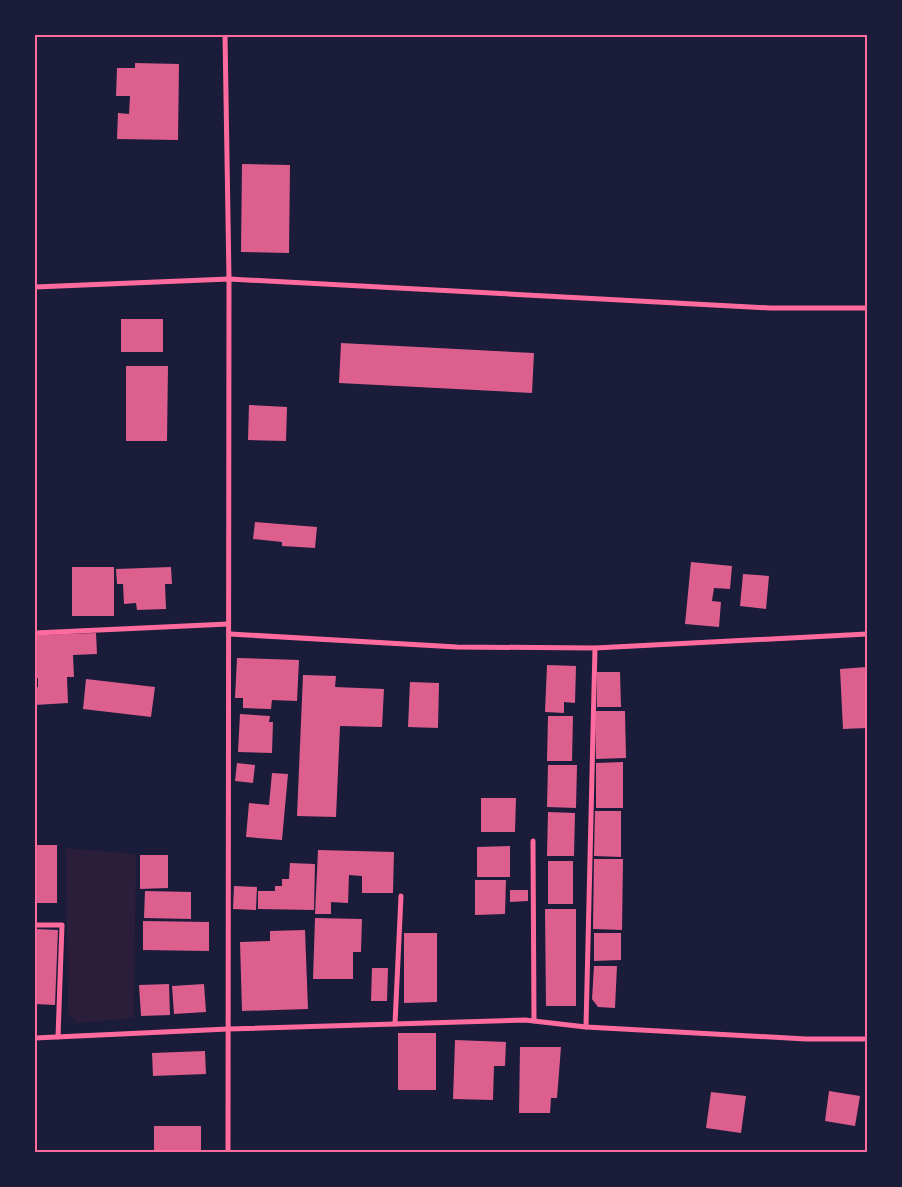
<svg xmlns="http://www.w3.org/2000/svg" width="902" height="1187" viewBox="0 0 902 1187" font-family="Inter,sans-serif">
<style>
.green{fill:#2a1e3b}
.building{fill:#dd5f8e}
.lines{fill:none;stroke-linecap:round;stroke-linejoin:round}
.minor{stroke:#ff6b9d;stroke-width:5}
.neatline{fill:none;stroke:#ff6b9d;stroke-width:2}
</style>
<rect width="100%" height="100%" fill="#1b1b3a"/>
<path class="green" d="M66,848L136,854L134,1018L77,1023L68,1014Z"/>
<g class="building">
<path d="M135,63L179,64L178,140L117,139L118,113L129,114L130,96H116L117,68H135Z"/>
<path d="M242,164L290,165L289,253L241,252Z"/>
<rect x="121" y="319" width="42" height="33"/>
<path d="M341,343L534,353L532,393L339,383Z"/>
<path d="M126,366H168L167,441H126Z"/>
<path d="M249,405L287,407L286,441L248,440Z"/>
<path d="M255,522L317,527L315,548L282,546V542L253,539Z"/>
<path d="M691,562L732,566L730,589L714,588L712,601L721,602L719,627L685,624Z"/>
<rect x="72" y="567" width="42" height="49"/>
<path d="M171,567L172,584H165L166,609L137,610L136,603L124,604L123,584H117L116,569Z"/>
<path d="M743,574L769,576L766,609L740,606Z"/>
<path d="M96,633L97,654L73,655L74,677H67L68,703L35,705V688L38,687V678H35V635Z"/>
<path d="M237,658L299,660L297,701L272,700L271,709L243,708V698H235Z"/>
<path d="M547,665L576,666L575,703L564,702V713L545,712Z"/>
<path d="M867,667V728L843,729L840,669Z"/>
<path d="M597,672H620L621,707H597Z"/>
<path d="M303,675L336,676L335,687L384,689L382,727L340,726L336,817L297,816Z"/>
<path d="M86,679L155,687L151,717L83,709Z"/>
<path d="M410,682L439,683L438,728L408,727Z"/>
<path d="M595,711H625L626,758L596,759Z"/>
<path d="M240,714L270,716L269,722H273L272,753L238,752Z"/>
<path d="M548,716H573L572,761H547Z"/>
<path d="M623,762V808H596V763Z"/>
<path d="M237,763L255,765L253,783L235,781Z"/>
<path d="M548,765H577L576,808L547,807Z"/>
<path d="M272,773L288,774L282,840L246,837L249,803L269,805Z"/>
<path d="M481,798H516L515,832H481Z"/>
<path d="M595,811H621V857L594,856Z"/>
<path d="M548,812L575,813L574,856H547Z"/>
<rect x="35" y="845" width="22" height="58"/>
<path d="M510,846V877H477V847Z"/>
<path d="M318,850L394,852L393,893H362V876L349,875L348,903L331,902V914H315Z"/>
<path d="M140,855H168V888L140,889Z"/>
<path d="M594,859H623L622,930L593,929Z"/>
<rect x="548" y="861" width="25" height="43"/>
<path d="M290,863L315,864L314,910L258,909V891H275V886H282V879H289Z"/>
<path d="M475,880H506L505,914L475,915Z"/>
<path d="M234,886L257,887L256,910L233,909Z"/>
<path d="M510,890H528V901L510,902Z"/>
<path d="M145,891L191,892V919L144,918Z"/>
<path d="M545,909H576V1006H546Z"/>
<path d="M315,918L362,919L361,952H353V979H313Z"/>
<path d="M143,921L209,922V951L143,950Z"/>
<path d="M35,929L58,930L55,1005L35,1004Z"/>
<path d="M305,930L308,1009L242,1011L240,942L270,941V931Z"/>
<path d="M404,933H437V1002L404,1003Z"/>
<path d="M594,933H621V960L594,961Z"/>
<path d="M594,966H617L615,1008L598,1007L592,999Z"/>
<path d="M372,968H388L387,1001H371Z"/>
<path d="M169,984L170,1015L141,1016L139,985Z"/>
<path d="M204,984L206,1012L174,1014L172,986Z"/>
<rect x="398" y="1033" width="38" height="57"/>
<path d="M455,1040L506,1042L505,1066H494L493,1100L453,1099Z"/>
<path d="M520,1047H561L557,1098H551L550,1113H519Z"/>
<path d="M205,1051L206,1074L153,1076L152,1053Z"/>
<path d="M829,1091L860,1096L855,1126L825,1121Z"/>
<path d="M711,1092L746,1096L741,1133L706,1128Z"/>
<rect x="154" y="1126" width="47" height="26"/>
</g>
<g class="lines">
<g class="minor">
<path d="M225,35L229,279L228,1152"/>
<path d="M35,287L229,279L770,308H867"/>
<path d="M35,633L228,624"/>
<path d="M230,634L457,647L595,648L867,634"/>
<path d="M533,841L534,1021"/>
<path d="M35,925H62L58,1037"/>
<path d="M395,1024L401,896"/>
<path d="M586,1027L595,648"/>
<path d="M35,1038L228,1029L525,1020L586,1027L806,1039H867"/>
</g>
</g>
<rect width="902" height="1187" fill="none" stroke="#1b1b3a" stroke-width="72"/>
<rect x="36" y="36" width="830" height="1115" class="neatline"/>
</svg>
